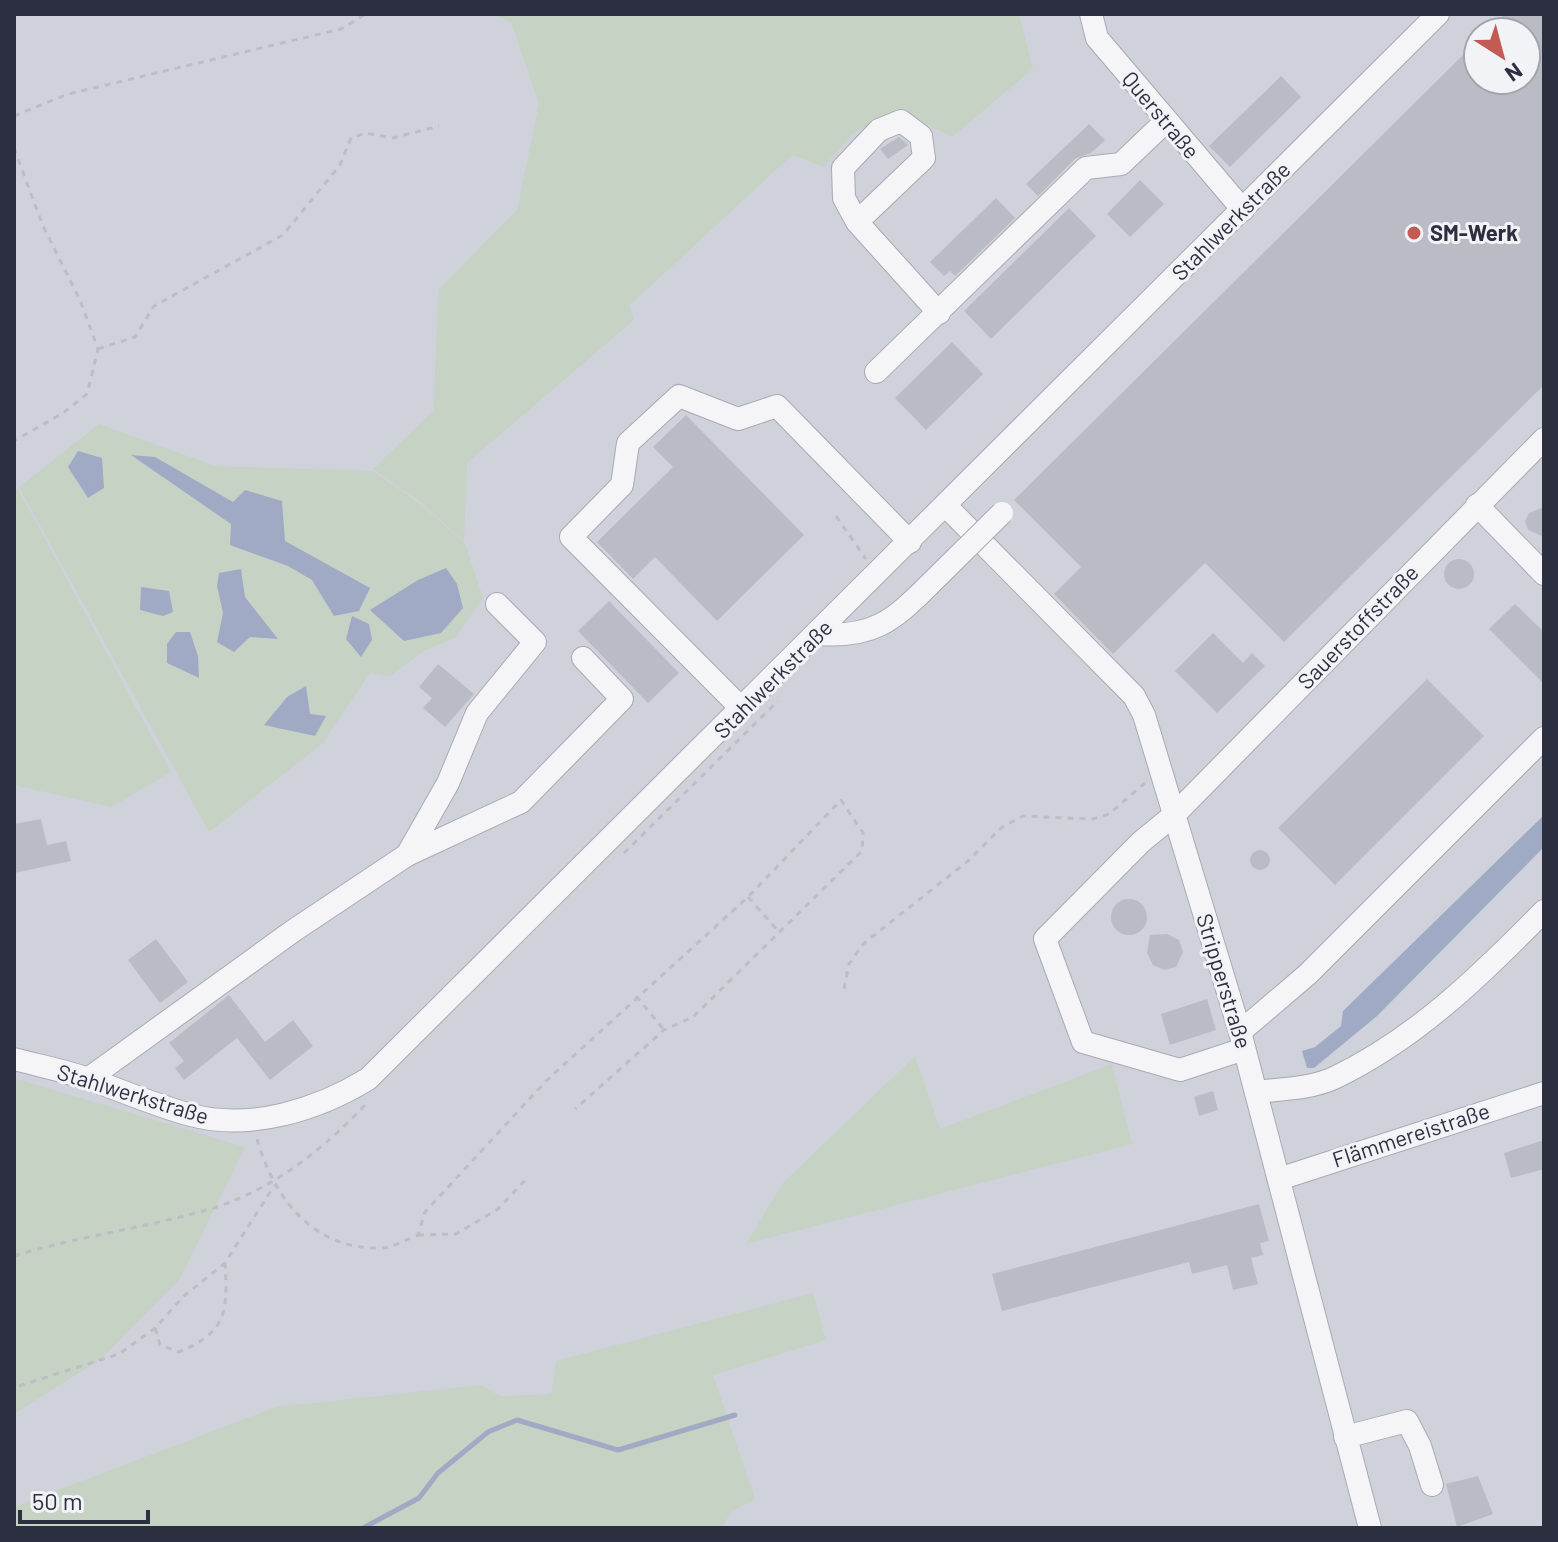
<svg xmlns="http://www.w3.org/2000/svg" width="1558" height="1542" viewBox="0 0 1558 1542" font-family="Barlow,sans-serif">
<style>
.built{fill:#d0d2db;fill-rule:evenodd}
.green{fill:#c5d2c4}
.water{fill:#a1aac5}
.lines{fill:none;stroke-linecap:round;stroke-linejoin:round}
.stream{stroke:#a1aac5;stroke-width:5}
.building{fill:#babcc5}
.minor-casing{stroke:#a8a9b3;stroke-width:24}
.path{stroke:#bdbec4;stroke-width:3;stroke-dasharray:6 6;stroke-linecap:butt}
.minor{stroke:#f5f5f8;stroke-width:22}
.minor-bridge-casing{stroke:#a8a9b3;stroke-width:24;stroke-linecap:butt}
.minor-bridge{stroke:#f5f5f8;stroke-width:22}
.poi-dot{fill:#c25b54;stroke:#f2f3f7;stroke-width:3}
.labels{text-anchor:middle;stroke-width:6;stroke-linejoin:round;paint-order:stroke}
.street-label{font-size:22px;fill:#2c2f3f;stroke:#f2f3f7}
.poi-label{font-size:22px;font-weight:bold;fill:#2c2f3f;stroke:#f2f3f7;text-anchor:start}
</style>
<rect width="100%" height="100%" fill="#e2e3e9"/>
<path class="built" d="M14,14H1544V1528H14ZM1478,32H1526V80H1478Z"/>
<g class="green">
<path d="M494,14H1019L1033,69L952,137L898,110L853,133L824,167L792,155L629,306L634,320L467,463L464,541L420,502L373,469L433,411L439,289L517,210L539,104L511,22Z"/>
<path d="M99,424L215,466L373,471L419,503L465,543L483,598L455,638L425,650L390,676L370,673L322,744L209,832L19,487Z"/>
<path d="M18,489L171,772L111,807L14,785V491Z"/>
<path d="M915,1056L940,1129L1112,1064L1132,1144L746,1244L783,1183Z"/>
<path d="M14,1078L245,1147L179,1280L101,1359L14,1414Z"/>
<path d="M813,1293L826,1340L713,1375L755,1499L731,1512L722,1528H14V1507L276,1407L481,1385L500,1396L551,1394L556,1361Z"/>
</g>
<g class="water">
<path d="M78,451L102,458L104,488L88,498L68,467Z"/>
<path d="M131,455L155,457L233,502L245,490L282,501L285,541L370,588L359,611L334,616L312,580L288,566L230,545L231,524Z"/>
<path d="M446,568L457,584L463,608L441,633L404,641L370,610L418,580Z"/>
<path d="M241,569L245,597L278,639L250,637L234,652L217,642L223,613L217,586L219,573Z"/>
<path d="M141,587L169,591L173,612L163,616L140,610Z"/>
<path d="M352,616L369,624L372,640L361,657L346,639Z"/>
<path d="M176,632H190L198,656L199,678L167,663V644Z"/>
<path d="M306,686L310,714L326,716L315,736L264,725L287,697Z"/>
<path d="M1544,815V847L1377,1016L1314,1068H1307L1302,1051L1315,1047L1341,1026L1343,1011Z"/>
</g>
<g class="lines">
<path class="stream" d="M363,1528L419,1498L438,1473L488,1432L517,1420L618,1450L735,1415"/>
</g>
<g class="building">
<path d="M1505,14H1544V385L1284,642L1205,563L1113,654L1054,594L1081,567L1014,500L1478,40V80H1526V32H1487Z"/>
<path d="M1281,76L1301,97L1230,167L1209,146Z"/>
<path d="M1089,124L1105,140L1091,153L1076,158L1038,196L1026,184Z"/>
<path d="M899,137L908,145L888,159L880,149Z"/>
<path d="M1140,180L1164,204L1130,237L1107,214Z"/>
<path d="M996,198L1015,218L955,276L950,271L944,276L930,262Z"/>
<path d="M1069,208L1096,236L991,339L964,311Z"/>
<path d="M952,342L983,374L926,430L895,398Z"/>
<path d="M686,415L804,535L717,621L655,557L633,579L597,542L673,467L653,447Z"/>
<path d="M1544,507V537L1528,530L1525,521L1529,513Z"/>
<circle cx="1459" cy="574" r="15"/>
<path d="M609,601L679,673L648,703L578,631Z"/>
<path d="M1515,604L1544,632V684L1489,629Z"/>
<path d="M1213,633L1243,663L1252,653L1265,666L1217,713L1175,671Z"/>
<path d="M438,664L474,694L445,727L423,708L432,698L419,687Z"/>
<path d="M1427,679L1484,736L1335,885L1278,828Z"/>
<path d="M41,819L47,845L66,841L71,861L14,873V824Z"/>
<circle cx="1260" cy="860" r="10"/>
<circle cx="1129" cy="917" r="18"/>
<path d="M1167,934L1179,940L1183,952L1176,967L1164,970L1153,965L1147,953L1150,935Z"/>
<path d="M156,939L188,982L160,1003L128,960Z"/>
<path d="M229,995L265,1042L293,1020L313,1046L270,1080L237,1038L184,1080L175,1068L184,1061L169,1043Z"/>
<path d="M1207,999L1216,1030L1170,1045L1161,1014Z"/>
<path d="M1213,1091L1218,1110L1199,1116L1194,1097Z"/>
<path d="M1544,1140V1169L1511,1178L1504,1153Z"/>
<path d="M1259,1204L1269,1241L1260,1243L1263,1255L1251,1258L1258,1284L1233,1290L1227,1265L1192,1274L1189,1262L1002,1311L992,1274Z"/>
<path d="M1478,1476L1493,1514L1457,1527L1446,1484Z"/>
</g>
<g class="lines">
<g class="minor-casing">
<g id="minor">
<path d="M1091,14L1097,38L1243,210"/>
<path d="M857,222L924,158L921,136L901,121L879,130L843,168L844,198L857,222L939,313"/>
<path d="M876,372L1086,168L1121,164L1165,122"/>
<path d="M1477,505L1544,574"/>
<path d="M946,506L1134,696L1144,715L1240,1032L1370,1528"/>
<path d="M818,634C872,638 892,622 929,585"/>
<path d="M742,709L571,537L622,485L628,443L679,396L738,419L777,406L910,542"/>
<path d="M407,855L521,802L622,699L583,658"/>
<path d="M1240,1032L1308,974L1544,738"/>
<path d="M1244,1049L1180,1070L1083,1042L1045,939L1141,842L1174,815L1544,439"/>
<path d="M14,1059C40,1066 66,1071 92,1080C125,1092 157,1106 191,1115C250,1131 317,1110 368,1079L1438,14"/>
<path d="M88,1079L293,931L407,855L448,783L477,713L535,642L497,604"/>
<path d="M1256,1092C1281,1089 1310,1089 1334,1078C1416,1039 1481,975 1544,911"/>
<path d="M1279,1179L1544,1093"/>
<path d="M1345,1437L1407,1421L1420,1446L1432,1485"/>
</g>
</g>
<g class="path">
<path d="M14,116L68,94L341,29L366,14"/>
<path d="M14,148L43,226L80,300L98,349L87,394L63,413L14,441"/>
<path d="M98,349L135,337L154,306L283,235L340,165L351,138L366,133L393,138L439,126"/>
<path d="M836,516L866,559"/>
<path d="M624,853L778,701"/>
<path d="M748,897L780,933"/>
<path d="M844,989L849,964L863,944L968,861L1001,828L1023,816L1093,819L1109,814L1146,782"/>
<path d="M636,996L664,1030"/>
<path d="M257,1139C274,1199 314,1251 383,1248C394,1247 407,1239 418,1235L425,1212L546,1081L748,897L841,800L863,833L862,851L693,1017L664,1030L575,1109"/>
<path d="M418,1235L456,1234L498,1209L528,1177"/>
<path d="M14,1256C79,1236 146,1228 210,1209C271,1191 324,1149 366,1104"/>
<path d="M155,1328L160,1345L179,1352C227,1332 228,1311 225,1263"/>
<path d="M19,1386L119,1354L155,1328L184,1296L225,1263L274,1186"/>
</g>
<use href="#minor" class="minor"/>
<g class="minor-bridge-casing">
<path id="minor-bridge" d="M929,585L1002,513"/>
</g>
<use href="#minor-bridge" class="minor-bridge"/>
</g>
<circle class="poi-dot" cx="1414" cy="233" r="8"/>
<g class="labels">
<g class="street-label">
<text transform="translate(1161 115) rotate(50)" y="8">Querstraße</text>
<text transform="translate(1231 221) rotate(-45)" y="8">Stahlwerkstraße</text>
<text transform="translate(1358 627) rotate(-46)" y="8">Sauerstoffstraße</text>
<text transform="translate(773 679) rotate(-45)" y="8">Stahlwerkstraße</text>
<text transform="translate(1224 981) rotate(73)" y="8">Stripperstraße</text>
<text transform="translate(133 1094) rotate(17)" y="8">Stahlwerkstraße</text>
<text transform="translate(1411 1135) rotate(-18)" y="8">Flämmereistraße</text>
</g>
<g class="poi-label">
<text x="1430" y="241">SM-Werk</text>
</g>
</g>
<rect width="1558" height="1542" fill="none" stroke="#2c2f3f" stroke-width="32"/>
<g transform="translate(1502 56) rotate(144)"><circle r="38" fill="#f2f3f7" stroke="#a3a5ad" stroke-width="2"/>
<path d="M0-6L14 30L0 20L-14 30Z" fill="#c25b54"/>
<text y="-12" font-size="22" font-weight="bold" text-anchor="middle" fill="#2c2f3f">N</text>
</g>
<path d="M20 1510v12h128v-12" fill="none" stroke="#2c2f3f" stroke-width="4"/>
<text x="32" y="1510" font-size="24" fill="#2c2f3f" stroke="#f2f3f7" stroke-width="6" paint-order="stroke">50 m</text>
</svg>
